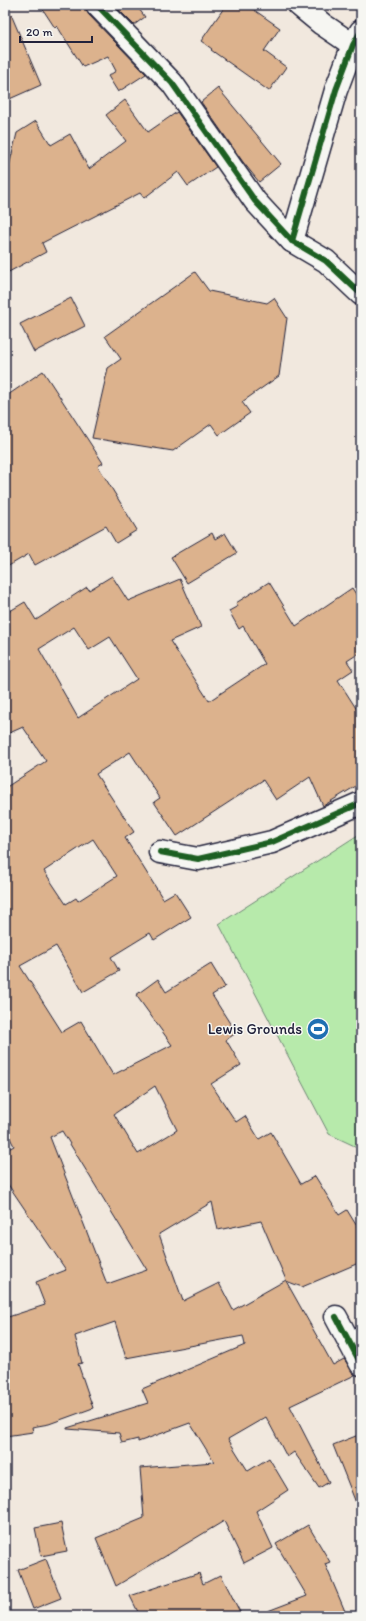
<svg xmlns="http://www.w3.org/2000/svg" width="366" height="1621" viewBox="0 0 366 1621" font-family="Itim,sans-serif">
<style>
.green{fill:#b7eaab;stroke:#6c8673}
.building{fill:#dcb28d;stroke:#22223b;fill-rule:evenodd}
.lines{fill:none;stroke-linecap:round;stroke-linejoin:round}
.minor-casing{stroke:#22223b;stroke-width:25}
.minor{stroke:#f6f6f2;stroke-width:22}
.cycleway-casing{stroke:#f6f6f2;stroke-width:8}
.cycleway{stroke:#1b5e20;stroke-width:6}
.labels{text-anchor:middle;stroke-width:3;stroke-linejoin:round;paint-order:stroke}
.poi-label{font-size:15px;fill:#22223b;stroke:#f6f6f2;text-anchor:end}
</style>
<rect width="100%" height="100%" fill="#f1e8de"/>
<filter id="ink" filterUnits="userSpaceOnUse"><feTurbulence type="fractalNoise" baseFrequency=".025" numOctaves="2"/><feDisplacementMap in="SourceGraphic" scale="8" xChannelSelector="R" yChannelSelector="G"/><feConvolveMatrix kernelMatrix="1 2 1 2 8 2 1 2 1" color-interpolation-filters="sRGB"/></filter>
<g filter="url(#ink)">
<path class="green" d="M361,833V1149L329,1134L219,924Z"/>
<g class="building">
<path d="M5,5H7L41,85L5,101Z"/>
<path d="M40,5H85L88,14L146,74L118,92L108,76L116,71L108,56L83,67L57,26L55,28Z"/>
<path d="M114,5H136L145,17L134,25Z"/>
<path d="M226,5H247L280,28L264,51L286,67L269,91L211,50L212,49L201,41Z"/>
<path d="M218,88L281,164L259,182L243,162L201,102Z"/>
<path d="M125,100L148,132L177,112L216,167L188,186L178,172L144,198L140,193L42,243L46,252L5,274V183L17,133L36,121L51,145L70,134L89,169L126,141L106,115Z"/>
<path d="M195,272L209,291L267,303L274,298L287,318L279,376L242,402L250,413L219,435L211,424L173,451L92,438L108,368L121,359L105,336Z"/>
<path d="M71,298L85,326L34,352L20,324Z"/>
<path d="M43,371L103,463L98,466L137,530L116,543L106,526L35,565L29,554L5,568V397Z"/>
<path d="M212,533L215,539L225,533L237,553L187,583L171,557Z"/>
<path d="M112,576L128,601L180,579L201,627L170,641L209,701L265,664L243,626L239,629L229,611L238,606L236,603L269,582L296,626L352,588L361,602V652L347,661L353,670L338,680L361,716V783L323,806L310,777L276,800L263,780L177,836L154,802L160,798L130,752L96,774L134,832L125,838L163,899L175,892L191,917L154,940L150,933L111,957L119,971L83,992L56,946L20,966L62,1032L81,1021L113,1075L172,1045L136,995L158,979L166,992L211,964L225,987L212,995L236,1033L226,1040L241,1065L211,1084L236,1122L245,1116L259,1139L271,1132L301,1184L315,1176L339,1215L347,1210L361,1233V1262L302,1287L286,1281L333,1365L344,1359L355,1375L290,1406L329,1482L319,1488L294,1452L287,1457L266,1417L228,1439L248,1471L269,1458L288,1490L256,1511L273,1548L244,1563L224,1521L116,1586L96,1538L144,1518L140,1468L214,1462L190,1423L138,1442V1439L122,1443L119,1433L67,1429V1428L148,1403L142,1389L245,1345L243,1336L126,1358L115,1322L75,1336L82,1363L78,1364L93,1408L49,1424L32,1427L33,1432L5,1436V1318L45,1305L36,1282L66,1270L5,1180V1151L14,1146L5,1128V788L46,761L23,727L5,735V614L25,602L36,620L87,587L89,590ZM74,627L89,650L110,637L137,679L78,718L39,649ZM93,839L117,876L78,901L76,898L66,904L44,871ZM155,1086L177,1130L138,1154L114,1114ZM62,1131L147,1270L107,1284L50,1137ZM212,1202L218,1230L261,1221L286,1280L233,1310L219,1283L183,1301L159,1234Z"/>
<path d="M361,1434V1513H360L333,1445Z"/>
<path d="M61,1523L67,1551L41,1556L35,1528Z"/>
<path d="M308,1525L330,1562L325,1564L347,1616H260V1614L307,1596L276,1544Z"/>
<path d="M46,1559L61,1598L33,1609L18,1570Z"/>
<path d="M199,1573L203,1584L221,1575L242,1616H140L130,1596Z"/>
</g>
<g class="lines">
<g class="minor-casing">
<g id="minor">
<path d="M97,5L172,83L255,201L292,241L326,261L361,294"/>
<path d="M299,5L322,24L353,45"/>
<path d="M292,241L336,90L353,45L361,31"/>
<path d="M160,852L198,859L272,842L361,803"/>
<path d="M336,1317L361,1364"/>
</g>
</g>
<use href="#minor" class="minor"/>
<g class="cycleway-casing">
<g id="cycleway">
<path d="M97,5L172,83L255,201L292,241L326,261L361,294"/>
<path d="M292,241L336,90L353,45L361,31"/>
<path d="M160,852L198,859L272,842L361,803"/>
<path d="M336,1317L361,1364"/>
</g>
</g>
<use href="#cycleway" class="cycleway"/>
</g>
</g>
<defs>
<g id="stadium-disc" transform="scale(1.15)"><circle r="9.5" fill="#1f6fb2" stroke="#f6f6f2"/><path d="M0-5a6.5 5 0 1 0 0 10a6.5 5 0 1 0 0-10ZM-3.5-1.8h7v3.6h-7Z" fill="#fff"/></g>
</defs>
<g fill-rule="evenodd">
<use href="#stadium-disc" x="318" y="1029"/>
</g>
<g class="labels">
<g class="poi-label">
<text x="302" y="1034">Lewis Grounds</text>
</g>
</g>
<rect width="366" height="1621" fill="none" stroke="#f6f6f2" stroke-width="20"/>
<rect x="10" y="10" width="346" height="1601" fill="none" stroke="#22223b" stroke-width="1.5" filter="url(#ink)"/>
<path d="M20 36v6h72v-6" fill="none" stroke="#22223b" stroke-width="2"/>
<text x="26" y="36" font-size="12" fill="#22223b" stroke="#f6f6f2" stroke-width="3" paint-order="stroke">20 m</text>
</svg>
